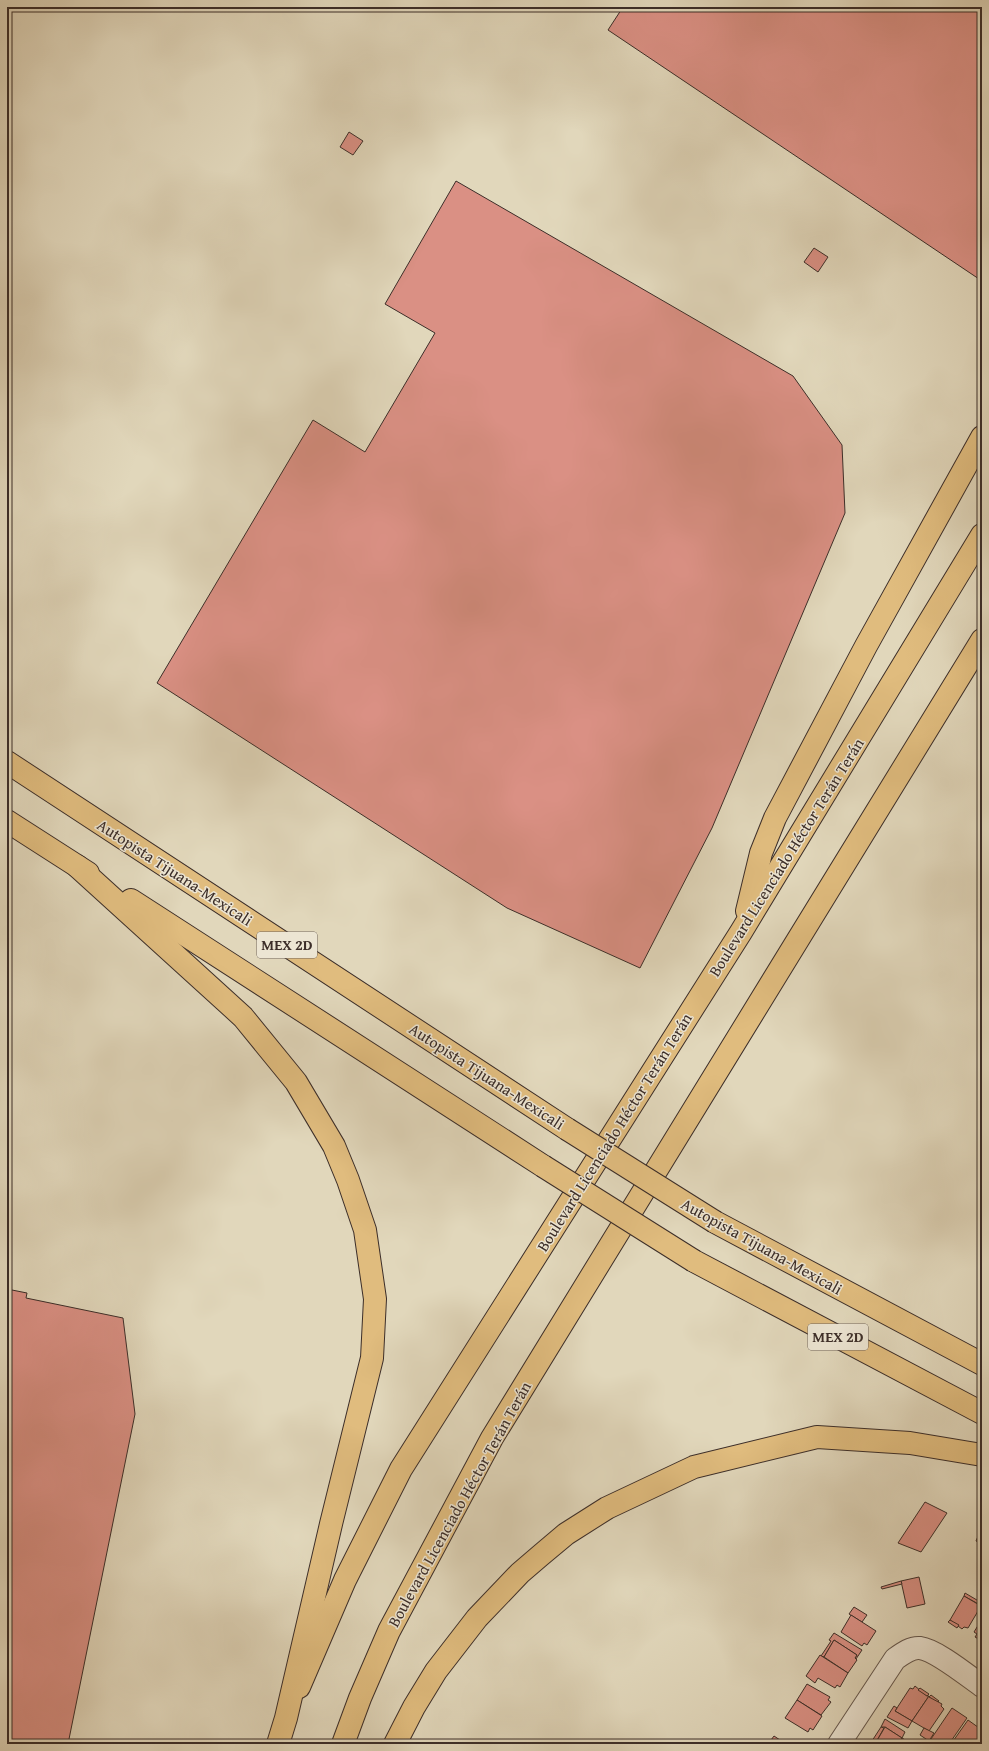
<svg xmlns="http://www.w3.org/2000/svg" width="989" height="1751" viewBox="0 0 989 1751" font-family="'Gentium Book Plus',serif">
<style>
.building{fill:#da9084;stroke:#3c2e29}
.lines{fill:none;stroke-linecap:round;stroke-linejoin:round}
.minor-casing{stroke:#65584e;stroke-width:24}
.major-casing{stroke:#3c2e29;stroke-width:24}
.highway-casing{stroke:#3c2e29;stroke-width:24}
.minor{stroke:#ece5d3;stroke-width:22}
.major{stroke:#e0bc7e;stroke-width:22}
.highway{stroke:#e0bc7e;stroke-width:22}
.highway-bridge-casing{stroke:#3c2e29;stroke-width:24;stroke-linecap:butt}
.highway-bridge{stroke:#e0bc7e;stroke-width:22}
.labels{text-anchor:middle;stroke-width:3;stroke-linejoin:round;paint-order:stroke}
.shield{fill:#ece5d3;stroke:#71655c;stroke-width:1}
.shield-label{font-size:15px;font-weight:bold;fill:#3c2e29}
.street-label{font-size:16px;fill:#3c2e29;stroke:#ece5d3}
</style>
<rect width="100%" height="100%" fill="#e1d7bb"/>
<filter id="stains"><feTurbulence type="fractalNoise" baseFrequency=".005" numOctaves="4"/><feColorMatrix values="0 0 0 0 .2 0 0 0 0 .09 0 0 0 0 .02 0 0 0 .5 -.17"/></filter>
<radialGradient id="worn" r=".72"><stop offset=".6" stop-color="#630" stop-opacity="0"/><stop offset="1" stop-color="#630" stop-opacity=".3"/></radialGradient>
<g class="building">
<path d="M623,7H982V281L608,30Z"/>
<path d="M349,132L363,141L353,155L340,147Z"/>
<path d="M456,181L793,376L842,445L845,513L712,828L640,968L507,908L157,683L313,420L365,452L435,333L385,304Z"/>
<path d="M814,248L828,257L818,272L804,262Z"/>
<path d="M7,1289L27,1293L26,1298L123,1318L135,1414L68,1744H7Z"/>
<path d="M925,1502L947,1513L921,1552L898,1543Z"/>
<path d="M981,1529H982V1544L976,1541Z"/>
<path d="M919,1577L925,1604L907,1608L901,1581Z"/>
<path d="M901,1581L902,1584L882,1589L881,1587Z"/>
<path d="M965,1593L982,1603V1606L964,1596Z"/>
<path d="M964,1596L981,1606L968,1628L964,1627L962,1629L950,1620Z"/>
<path d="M854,1607L867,1615L862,1622L849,1614Z"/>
<path d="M851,1615L876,1631L867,1645L864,1643L862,1646L841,1632Z"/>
<path d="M982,1619V1641L975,1637L977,1634L974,1632Z"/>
<path d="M950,1620L959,1625L957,1628L948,1622Z"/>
<path d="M834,1633L862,1650L856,1659L855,1658L857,1655L834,1640L824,1657L821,1656L831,1641L829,1640Z"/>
<path d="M834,1640L857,1655L855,1658L857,1660L848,1673L824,1657Z"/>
<path d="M820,1655L848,1673L840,1687L837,1685L835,1688L818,1678L815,1683L806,1676Z"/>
<path d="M807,1684L830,1697L828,1700L831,1702L821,1715L797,1700Z"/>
<path d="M915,1686L927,1696H929L912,1721L895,1711L910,1688L913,1689Z"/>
<path d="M920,1688L929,1694L927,1696L918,1690Z"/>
<path d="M931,1695L939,1701L937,1703L929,1697Z"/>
<path d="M929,1696V1697L942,1704L941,1706L944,1709L929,1731L912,1721Z"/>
<path d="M797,1700L822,1716L813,1730L810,1728L808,1732L785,1718Z"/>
<path d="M894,1706L897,1708L895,1711L912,1721L908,1728L887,1717Z"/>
<path d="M952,1708L967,1718L949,1744H938L931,1739Z"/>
<path d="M885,1719L905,1732L902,1738L885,1727H881Z"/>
<path d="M968,1720L982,1730V1734L975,1744H951Z"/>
<path d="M881,1727L884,1728L875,1744H870Z"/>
<path d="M885,1727L902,1738L898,1744H875Z"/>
<path d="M924,1728L934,1733L929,1741L920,1735Z"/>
<path d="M774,1736L786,1744H768Z"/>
<path d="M902,1738L912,1744H898Z"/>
</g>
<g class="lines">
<g class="minor-casing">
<path id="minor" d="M839,1744L895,1659C902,1654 911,1647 920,1648C936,1650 968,1676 982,1686"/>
</g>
<g class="major-casing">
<g id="major">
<path d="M747,911L761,853L775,818L866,646L982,437"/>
<path d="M299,1687L345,1580L401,1469L741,932L982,535"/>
<path d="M343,1744L360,1698L389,1631L492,1438L982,640"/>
</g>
</g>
<g class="highway-casing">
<g id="highway">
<path d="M7,762L567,1129"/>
<path d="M7,821L88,873"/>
<path d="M77,866L243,1017L296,1082L334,1146L348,1180L365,1230L375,1299L372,1358L331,1524L286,1718L278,1744"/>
<path d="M131,900L543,1166"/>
<path d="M715,1222L982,1364"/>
<path d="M694,1261L982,1413"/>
<path d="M395,1744L414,1707L436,1671L477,1618L520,1573L541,1555L566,1534L607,1508L694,1467L817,1437L910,1443L982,1455"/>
</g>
</g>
<use href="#minor" class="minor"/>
<use href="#major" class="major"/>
<use href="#highway" class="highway"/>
<g class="highway-bridge-casing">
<g id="highway-bridge">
<path d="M567,1129L715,1222"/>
<path d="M543,1166L694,1261"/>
</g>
</g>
<use href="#highway-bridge" class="highway-bridge"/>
</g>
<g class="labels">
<g class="shield">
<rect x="257" y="932" width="60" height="26" rx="3"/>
<rect x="808" y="1324" width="60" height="26" rx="3"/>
</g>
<g class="shield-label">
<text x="287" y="950">MEX 2D</text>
<text x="838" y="1342">MEX 2D</text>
</g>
<g class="street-label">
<text transform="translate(786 857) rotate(-58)" y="6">Boulevard Licenciado Héctor Terán Terán</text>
<text transform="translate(175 872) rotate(33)" y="6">Autopista Tijuana-Mexicali</text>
<text transform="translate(487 1076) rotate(33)" y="6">Autopista Tijuana-Mexicali</text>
<text transform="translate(614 1132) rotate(-58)" y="6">Boulevard Licenciado Héctor Terán Terán</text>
<text transform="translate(762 1246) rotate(29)" y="6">Autopista Tijuana-Mexicali</text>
<text transform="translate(459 1504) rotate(-61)" y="6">Boulevard Licenciado Héctor Terán Terán</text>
</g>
</g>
<rect width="989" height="1751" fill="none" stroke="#e1d7bb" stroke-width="24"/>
<rect x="8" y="8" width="973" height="1735" fill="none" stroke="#3c2e29" stroke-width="2"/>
<rect x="12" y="12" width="965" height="1727" fill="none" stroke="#3c2e29"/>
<rect width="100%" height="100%" filter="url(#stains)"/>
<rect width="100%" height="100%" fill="url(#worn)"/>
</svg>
